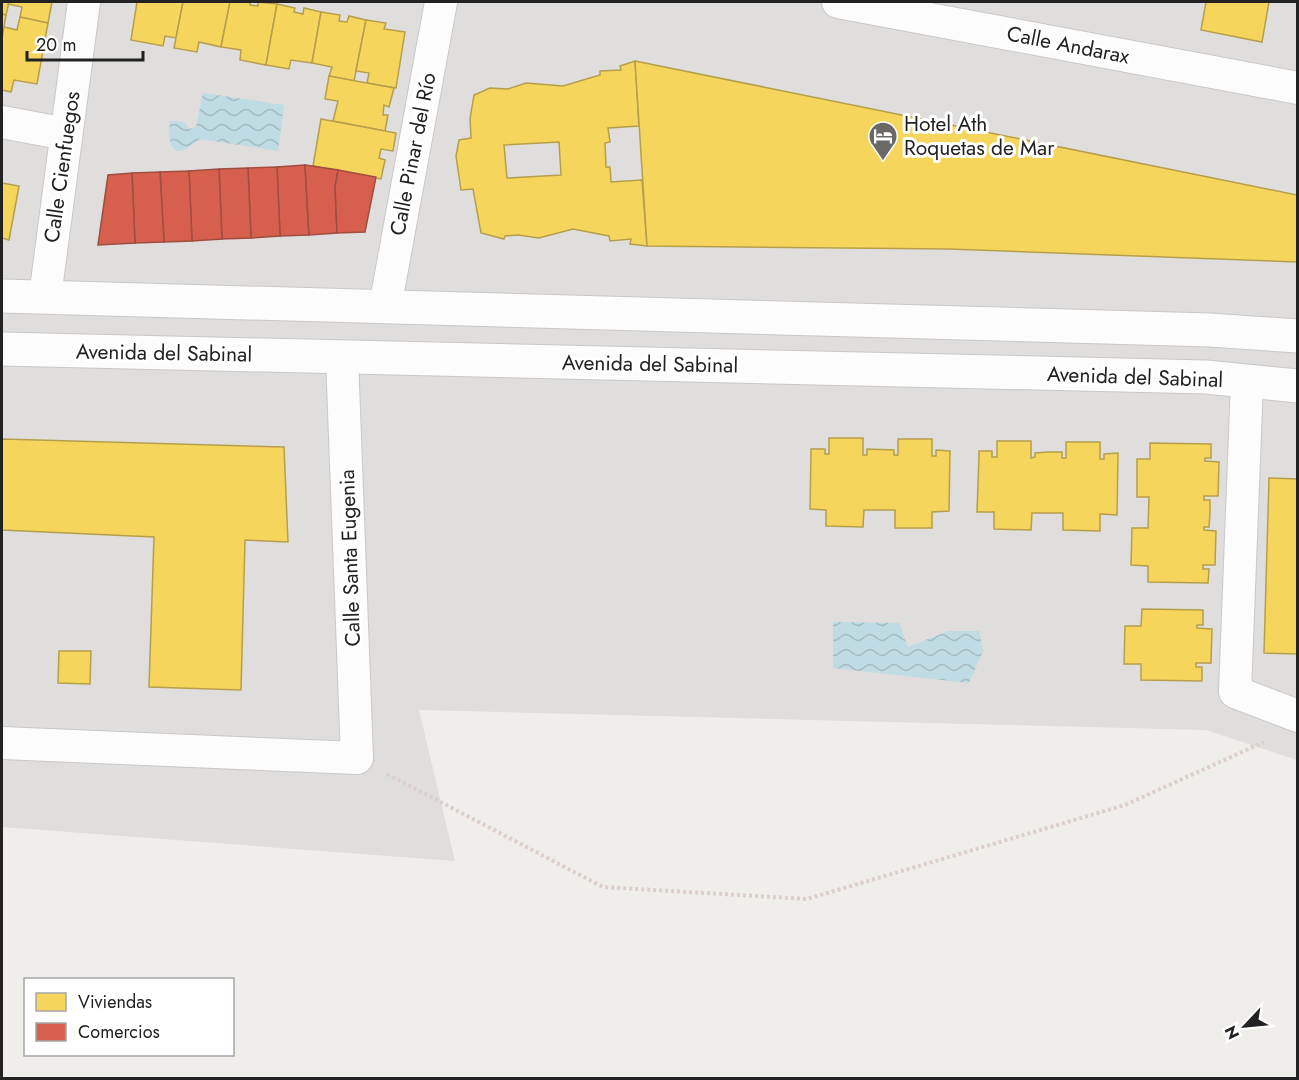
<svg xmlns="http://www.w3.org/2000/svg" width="1299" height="1080" viewBox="0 0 1299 1080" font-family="Jost,sans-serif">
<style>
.residential{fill:#dfdedc}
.water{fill:url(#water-waves)}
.homes{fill:#f6d55c;stroke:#b69f4b;stroke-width:1.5;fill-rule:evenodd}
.shops{fill:#d6604d;stroke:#a04d40;stroke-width:1.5}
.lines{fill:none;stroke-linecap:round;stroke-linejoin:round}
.minor-casing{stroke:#c9c8c7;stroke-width:34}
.tertiary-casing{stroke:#c9c8c7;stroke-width:35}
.path{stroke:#dccecd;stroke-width:4;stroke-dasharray:3 3;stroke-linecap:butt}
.minor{stroke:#fdfcfc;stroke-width:32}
.tertiary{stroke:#fdfcfc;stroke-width:33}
.labels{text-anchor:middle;stroke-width:6;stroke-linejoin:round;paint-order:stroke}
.street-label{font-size:21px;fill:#222;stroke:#fff}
.poi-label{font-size:21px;fill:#222;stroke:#fff;text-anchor:start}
</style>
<defs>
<pattern id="water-waves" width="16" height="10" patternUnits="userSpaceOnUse" patternTransform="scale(1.5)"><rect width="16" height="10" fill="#bfdbe3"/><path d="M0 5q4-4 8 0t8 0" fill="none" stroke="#a4bcc2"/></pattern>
</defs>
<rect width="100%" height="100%" fill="#f0eeeb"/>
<path class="residential" d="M2,2H1297V760L1206,730L419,710L455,861L2,827Z"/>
<g class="water">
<path d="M203,93L284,105L278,151L200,139C195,142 192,145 188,148C167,160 169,132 170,121L184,122L189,129L196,127Z"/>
<path d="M833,622L899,623L908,647L948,631H979L983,651L969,683L833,668Z"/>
</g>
<g class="homes">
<path d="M2,2H9L6,15L2,14Z"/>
<path d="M9,2H52L48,23L20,17L22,7L8,4Z"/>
<path d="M137,2H183L176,38L165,36L163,46L131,40Z"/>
<path d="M183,2H230L221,47L199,42L197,52L174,48Z"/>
<path d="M230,2H250V5L258,6V2L277,4L266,65L240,60L241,50L221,47Z"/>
<path d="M1206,2H1269L1262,42L1201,30Z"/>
<path d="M277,4L295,8L294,12L303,14L304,8L321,12L312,63L291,60L289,69L266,65Z"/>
<path d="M321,12L340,15L339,21L347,22L349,16L366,20L354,81L329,76L332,67L312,63Z"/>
<path d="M2,14L6,15L2,39Z"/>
<path d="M20,17L48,23L37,84L14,80L11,92L2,90V39L4,27L17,30Z"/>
<path d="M366,20L386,23L384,29L405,32L396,88L367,83L369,73L356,71Z"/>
<path d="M635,61L639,126L608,128L610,142L605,143L606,167H610L611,182L642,180L647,246L630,244L631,239L610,241L609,236L573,229L539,238L518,235L505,236L504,239L481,233L473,189L461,190L456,156L459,140L471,138L470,119L474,95L490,88L508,89L526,83L563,86L600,75V71L621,70L620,66ZM559,142L561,175L507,178L504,145Z"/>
<path d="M635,61L1297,195L1298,262L949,249L647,246Z"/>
<path d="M329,76L394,88L389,107L384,105L383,115H388L385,131L333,121L338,101L325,99Z"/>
<path d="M321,119L396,133L393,151L381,149L379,158L385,160L381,179L313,166Z"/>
<path d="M2,183L19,186L9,240L2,238Z"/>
<path d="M829,438H863V455H867V449L894,450V455H898V439H932V456H936V450L950,451L949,511L932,512V528H895V510H864L863,527L826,526V510L810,509L811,454V449H825V454H829Z"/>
<path d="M2,439L284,447L288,542L245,540L241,690L149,687L154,537L2,530Z"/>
<path d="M997,441H1031V458L1035,457V453L1048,452H1062V458H1066V442H1100V459H1104V454L1118,453L1117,515L1100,514V531L1063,530V513H1032L1031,530L994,529V512H977L979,457V451H992V457H997Z"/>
<path d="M1150,443L1211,444V458H1205V461L1219,462L1218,496H1204V500H1210V513L1209,527H1204V530L1216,531L1215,565H1203V569H1209L1208,583L1148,582V566L1131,565L1132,528H1148L1149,497H1137V459H1150Z"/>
<path d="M1269,478L1298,479V654L1264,653Z"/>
<path d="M1142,609L1203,610V625H1197V628L1212,629L1211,663H1196V667H1202V681L1141,680V664H1124L1125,626H1141Z"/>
<path d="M59,651H91L90,684L58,683Z"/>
</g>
<g class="shops">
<path d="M305,165L309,235L280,236L277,167Z"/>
<path d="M305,165L338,170L335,187L337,233L309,235Z"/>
<path d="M277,167L280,236L251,238L248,168Z"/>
<path d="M248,168L251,238L222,239L219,169Z"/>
<path d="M219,169L222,239L192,241L189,171Z"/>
<path d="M338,170L376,177L365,232L337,233L335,187Z"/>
<path d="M189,171L192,241L164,242L160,172Z"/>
<path d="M160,172L164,242L135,243L132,173Z"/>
<path d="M132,173L135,243L98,245L108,175Z"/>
</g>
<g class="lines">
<g class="minor-casing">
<g id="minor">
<path d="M838,2L1298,88"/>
<path d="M2,122L66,134"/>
<path d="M45,297L84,2"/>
<path d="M385,307L441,2"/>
<path d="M1247,382L1235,692L1298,716"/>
<path d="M2,743L357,758L342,357"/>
</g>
</g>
<g class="tertiary-casing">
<g id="tertiary">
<path d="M2,296L1210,330L1298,336"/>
<path d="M2,349L1206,377L1298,386"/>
</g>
</g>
<path class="path" d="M387,774L603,887L807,899L1125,805L1264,742"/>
<use href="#minor" class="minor"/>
<use href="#tertiary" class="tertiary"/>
</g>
<defs>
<g id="hotel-pin" transform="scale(1.5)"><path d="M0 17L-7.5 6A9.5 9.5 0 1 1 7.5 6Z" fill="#6a6968" stroke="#fff"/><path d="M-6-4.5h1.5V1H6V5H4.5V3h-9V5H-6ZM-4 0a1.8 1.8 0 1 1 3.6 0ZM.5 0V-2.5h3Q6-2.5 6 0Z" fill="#fff"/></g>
</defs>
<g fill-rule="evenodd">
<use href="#hotel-pin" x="883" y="136"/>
</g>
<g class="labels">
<g class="street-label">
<text transform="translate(1068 45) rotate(11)" y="7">Calle Andarax</text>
<text transform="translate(413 154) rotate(-79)" y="7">Calle Pinar del Río</text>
<text transform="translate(62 167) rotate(-82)" y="7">Calle Cienfuegos</text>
<text transform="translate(164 353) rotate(1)" y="7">Avenida del Sabinal</text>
<text transform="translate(650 364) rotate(1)" y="7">Avenida del Sabinal</text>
<text transform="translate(1135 377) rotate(2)" y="7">Avenida del Sabinal</text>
<text transform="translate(350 558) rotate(-92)" y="7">Calle Santa Eugenia</text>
</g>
<g class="poi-label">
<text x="904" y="131">Hotel Ath<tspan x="904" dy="24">Roquetas de Mar</tspan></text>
</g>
</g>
<rect width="1299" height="1080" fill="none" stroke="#222222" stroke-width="6"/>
<rect x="24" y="978" width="210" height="78" fill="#ffffff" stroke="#a7a7a7" stroke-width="1.5"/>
<rect x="36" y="993" width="30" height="18" fill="#f6d55c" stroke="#a7a7a7" stroke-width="1.5"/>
<text x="78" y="1008" font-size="18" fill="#222222">Viviendas</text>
<rect x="36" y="1023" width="30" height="18" fill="#d6604d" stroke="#a7a7a7" stroke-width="1.5"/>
<text x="78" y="1038" font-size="18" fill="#222222">Comercios</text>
<g transform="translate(1245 1026) rotate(244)" stroke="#ffffff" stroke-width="4.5" paint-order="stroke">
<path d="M0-4.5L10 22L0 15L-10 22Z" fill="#222222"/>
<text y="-9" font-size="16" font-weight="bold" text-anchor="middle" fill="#222222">N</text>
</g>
<path d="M27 51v9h116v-9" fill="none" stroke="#222222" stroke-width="3"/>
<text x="36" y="51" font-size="18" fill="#222222" stroke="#ffffff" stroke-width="4.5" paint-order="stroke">20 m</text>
</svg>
